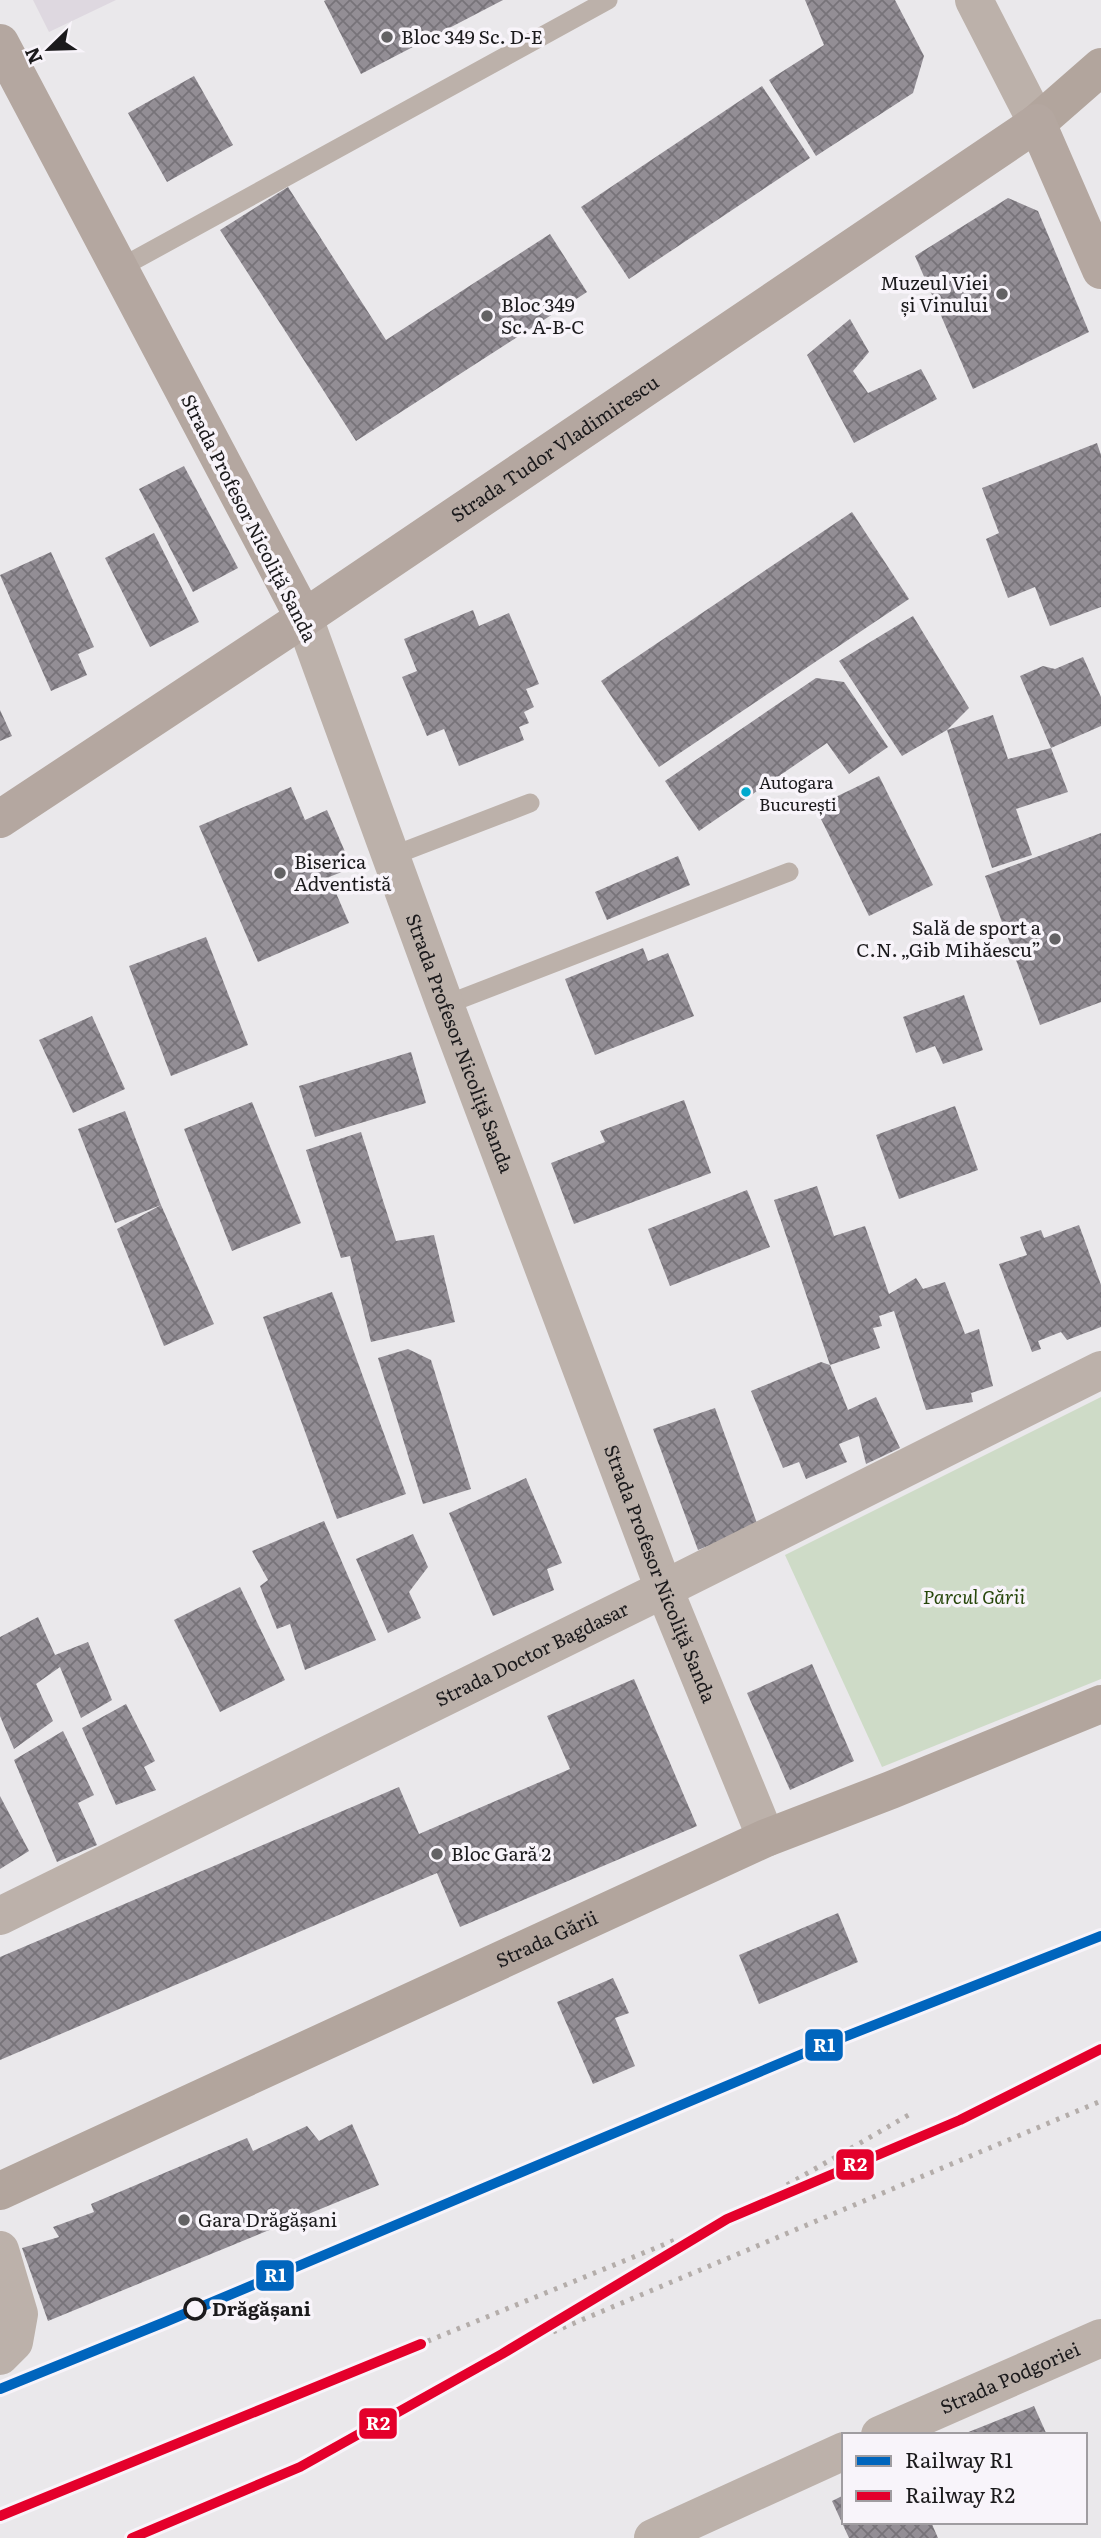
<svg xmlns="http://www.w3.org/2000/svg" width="1101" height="2538" viewBox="0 0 1101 2538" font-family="Literata,serif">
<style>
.built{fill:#ded8e0}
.green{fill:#cedbc7}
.building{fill:url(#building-cross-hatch)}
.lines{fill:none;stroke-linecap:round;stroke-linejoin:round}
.lane{stroke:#bcb1aa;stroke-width:19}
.street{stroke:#bcb1aa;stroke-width:38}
.secondary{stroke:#b2a59d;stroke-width:38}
.primary{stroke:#b4a7a0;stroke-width:38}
.rail{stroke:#b4adaa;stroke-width:5;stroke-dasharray:3.5 7;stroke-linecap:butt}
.rail-1-casing{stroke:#f8f4fa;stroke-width:16}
.rail-2-casing{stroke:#f8f4fa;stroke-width:16}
.rail-1{stroke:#0065bd;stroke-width:10}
.rail-2{stroke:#e4002b;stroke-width:10}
.poi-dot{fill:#636264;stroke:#f8f4fa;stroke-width:2.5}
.bus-dot{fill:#00a9ce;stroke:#f8f4fa;stroke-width:2.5}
.stop-dot{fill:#f8f4fa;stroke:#1b1a1c;stroke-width:3.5}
.labels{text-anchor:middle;stroke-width:7;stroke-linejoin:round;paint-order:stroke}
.bus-label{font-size:17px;fill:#1b1a1c;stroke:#f8f4fa;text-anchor:start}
.poi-label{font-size:19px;fill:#1b1a1c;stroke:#f8f4fa;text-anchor:start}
.street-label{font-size:19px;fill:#1b1a1c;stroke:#f8f4fa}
.park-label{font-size:19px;font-style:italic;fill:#27470b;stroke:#f8f4fa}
.stop-label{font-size:19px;font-weight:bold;fill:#1b1a1c;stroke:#f8f4fa;text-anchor:start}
.line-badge{stroke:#f8f4fa;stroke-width:2.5}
.badge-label{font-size:19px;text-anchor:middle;font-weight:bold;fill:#fff}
</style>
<defs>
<pattern id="building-cross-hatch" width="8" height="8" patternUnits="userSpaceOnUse" patternTransform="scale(1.75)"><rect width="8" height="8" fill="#938e95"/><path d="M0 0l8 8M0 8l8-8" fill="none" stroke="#777379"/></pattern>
</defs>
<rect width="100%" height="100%" fill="#eae8eb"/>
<path class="built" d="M33,0H116L49,32Z"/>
<path class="green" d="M1101,1397V1679L882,1767L785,1555Z"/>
<g class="building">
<path d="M326,0H503L361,74L324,1Z"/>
<path d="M805,0H895L924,56L913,93L816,156L769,80L824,45Z"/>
<path d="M194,76L233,145L167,182L128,113Z"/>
<path d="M762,86L810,158L629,279L581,207Z"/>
<path d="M288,187L386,340L550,234L587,292L356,441L220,230Z"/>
<path d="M1008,198L1038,211L1089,332L973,389L915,256Z"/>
<path d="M850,319L869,352L853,371L868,393L921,369L937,399L854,443L807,355Z"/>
<path d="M1097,443L1101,455V607L1050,626L1035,587L1008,598L986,539L999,533L982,488Z"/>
<path d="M184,466L238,568L193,592L139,489Z"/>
<path d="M852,512L909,599L659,767L601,681Z"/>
<path d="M154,533L199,622L150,647L105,558Z"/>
<path d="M51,552L94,647L78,654L87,675L51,691L0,575Z"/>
<path d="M473,610L479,626L509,613L539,684L526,689L534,707L524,712L529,723L519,727L524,740L459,766L444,729L427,736L402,677L417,671L404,639Z"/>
<path d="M913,616L969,708L947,730L993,715L1008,759L1051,748L1068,792L1016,809L1032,855L992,868L947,730L902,756L839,661Z"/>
<path d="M1083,657L1101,697V726L1051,748L1020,676L1043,666L1055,669Z"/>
<path d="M816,678L844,682L888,747L849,774L827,743L699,831L665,781Z"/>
<path d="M0,710L12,736L0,741Z"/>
<path d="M879,776L933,885L869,916L815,807Z"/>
<path d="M291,787L305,820L327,810L352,868L329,877L349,923L258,962L199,826Z"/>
<path d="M1101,833V1002L1040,1025L985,876Z"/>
<path d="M678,856L690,885L607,920L595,892Z"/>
<path d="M206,937L248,1045L171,1076L129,966Z"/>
<path d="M643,948L648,961L668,953L694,1016L595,1055L565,979Z"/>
<path d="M964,995L983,1050L943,1064L935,1046L916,1053L903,1017Z"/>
<path d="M92,1016L125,1089L73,1113L39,1040Z"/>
<path d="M411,1052L426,1103L315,1137L299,1086Z"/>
<path d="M684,1100L711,1173L574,1224L551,1163L605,1142L600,1131Z"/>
<path d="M252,1102L301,1223L232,1251L184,1129Z"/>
<path d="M955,1106L978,1170L899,1199L876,1135Z"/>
<path d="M125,1111L161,1205L214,1324L164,1346L117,1229L161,1205L115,1223L78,1129Z"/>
<path d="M361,1132L396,1241L434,1235L455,1322L371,1342L350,1256L341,1258L306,1150Z"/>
<path d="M817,1186L834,1236L865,1226L889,1294L916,1278L923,1289L945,1282L965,1334L979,1329L993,1386L971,1393L973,1402L926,1410L894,1311L879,1316L882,1326L873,1328L880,1348L830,1365L774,1200Z"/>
<path d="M747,1190L770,1247L670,1286L648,1229Z"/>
<path d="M1079,1225L1101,1285V1327L1067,1340L1061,1332L1038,1341L1041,1349L1032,1352L999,1264L1027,1255L1020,1237L1041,1230L1044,1238Z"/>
<path d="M332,1292L406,1494L337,1519L263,1317Z"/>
<path d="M408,1349L431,1360L471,1489L423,1504L378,1358Z"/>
<path d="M821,1362L830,1365L848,1410L876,1397L900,1448L866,1464L859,1436L839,1444L847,1462L806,1479L799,1462L783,1468L751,1391Z"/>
<path d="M715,1408L758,1526L698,1550L653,1429Z"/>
<path d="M526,1478L562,1563L547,1569L554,1590L493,1616L449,1513Z"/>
<path d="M324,1521L376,1640L305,1670L290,1624L277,1629L260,1586L268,1580L252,1551Z"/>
<path d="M413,1534L428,1567L409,1592L421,1618L388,1633L356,1559Z"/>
<path d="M240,1587L285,1680L220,1712L174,1620Z"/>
<path d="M38,1617L55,1655L88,1642L112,1700L81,1718L60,1667L36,1684L53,1721L14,1749L0,1716V1637Z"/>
<path d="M812,1664L854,1761L790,1790L747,1693Z"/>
<path d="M634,1679L697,1826L460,1927L437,1873L0,2060V1957L399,1787L419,1834L570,1769L547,1716Z"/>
<path d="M126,1704L155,1761L144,1767L156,1790L116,1805L82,1728Z"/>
<path d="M63,1731L94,1795L78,1803L97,1845L57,1862L14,1760Z"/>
<path d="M0,1796L29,1851L0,1869Z"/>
<path d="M838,1913L858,1962L759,2004L739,1955Z"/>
<path d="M613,1978L629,2013L615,2018L635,2066L593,2084L557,2002Z"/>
<path d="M352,2124L379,2185L48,2321L22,2248L59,2237L53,2227L94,2212L91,2204L247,2138L253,2151L307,2126L319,2141Z"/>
<path d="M1034,2406L1047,2435H961Z"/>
<path d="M844,2495V2522H931L938,2538H849L832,2501Z"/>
</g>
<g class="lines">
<g class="lane">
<path d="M120,268L608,0"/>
<path d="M392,856L530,803"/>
<path d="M445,1005L789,872"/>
</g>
<g class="street">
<path d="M974,0L1037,123"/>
<path id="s1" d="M304,618L445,1005L664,1589L766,1838"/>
<path id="s2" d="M0,1916L664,1589L1101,1370"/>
<path d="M0,2250L19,2314L14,2342L0,2356"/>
<path id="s3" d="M880,2435L1101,2338"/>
<path d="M653,2538L844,2451"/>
</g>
<g class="secondary">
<path d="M1037,123L1101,67"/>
<path id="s4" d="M0,2191L766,1838L891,1790L1101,1704"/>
</g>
<g class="primary">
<path d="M0,43L304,618"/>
<path id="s5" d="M0,819L304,618L1037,123L1101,270"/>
</g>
<g class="rail">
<path d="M787,2185L912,2113"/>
<path d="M553,2332L1101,2101"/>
<path d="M0,2516L680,2238"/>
<path d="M132,2538L300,2467L502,2354L727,2219L960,2120L1101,2049"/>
</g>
<g class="rail-1-casing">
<path id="rail-1" d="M0,2389L165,2322L826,2044L1101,1936"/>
</g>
<g class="rail-2-casing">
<g id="rail-2">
<path d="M0,2516L421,2344"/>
<path d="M132,2538L300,2467L502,2354L727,2219L960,2120L1101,2049"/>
</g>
</g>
<use href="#rail-1" class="rail-1"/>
<use href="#rail-2" class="rail-2"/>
</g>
<g class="poi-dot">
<circle cx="387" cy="37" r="7"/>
<circle cx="1002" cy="294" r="7"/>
<circle cx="487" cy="316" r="7"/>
<circle cx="280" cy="873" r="7"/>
<circle cx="1055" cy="939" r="7"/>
<circle cx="437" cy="1854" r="7"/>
<circle cx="184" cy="2220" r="7"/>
</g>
<circle class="bus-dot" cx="746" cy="792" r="6"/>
<circle class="stop-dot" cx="195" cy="2309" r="10"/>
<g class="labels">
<g class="bus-label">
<text x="759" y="789">Autogara<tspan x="759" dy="22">București</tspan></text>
</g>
<g class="poi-label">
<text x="401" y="44">Bloc 349 Sc. D-E</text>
<text x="988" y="290" text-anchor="end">Muzeul Viei<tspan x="988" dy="22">și Vinului</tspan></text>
<text x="501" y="312">Bloc 349<tspan x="501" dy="22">Sc. A-B-C</tspan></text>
<text x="294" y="869">Biserica<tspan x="294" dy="22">Adventistă</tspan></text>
<text x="1041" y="935" text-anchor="end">Sală de sport a<tspan x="1041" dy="22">C.N. „Gib Mihăescu”</tspan></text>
<text x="451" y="1861">Bloc Gară 2</text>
<text x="198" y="2227">Gara Drăgășani</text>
</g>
<g class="street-label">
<text dy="7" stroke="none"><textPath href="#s5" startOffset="667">Strada Tudor Vladimirescu</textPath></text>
<text transform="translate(249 518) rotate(63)" y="7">Strada Profesor Nicoliță Sanda</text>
<text dy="7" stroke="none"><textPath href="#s1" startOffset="453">Strada Profesor Nicoliță Sanda</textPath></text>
<text dy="7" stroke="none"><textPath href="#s1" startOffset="1020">Strada Profesor Nicoliță Sanda</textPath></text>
<text dy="7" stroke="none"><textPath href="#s2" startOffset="593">Strada Doctor Bagdasar</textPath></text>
<text dy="7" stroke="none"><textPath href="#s4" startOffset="602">Strada Gării</textPath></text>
<text dy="7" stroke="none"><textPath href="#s3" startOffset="142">Strada Podgoriei</textPath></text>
</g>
<g class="park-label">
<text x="974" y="1604">Parcul Gării</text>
</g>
<g class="stop-label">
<text x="212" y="2316">Drăgășani</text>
</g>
</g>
<g class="line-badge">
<rect x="804" y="2028" width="40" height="34" rx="7" fill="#0065bd"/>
<rect x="835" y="2148" width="40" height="33" rx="7" fill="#e4002b"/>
<rect x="255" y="2259" width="40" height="33" rx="7" fill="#0065bd"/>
<rect x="358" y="2407" width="40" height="33" rx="7" fill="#e4002b"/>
</g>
<g class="badge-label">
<text x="824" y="2052">R1</text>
<text x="855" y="2171">R2</text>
<text x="275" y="2282">R1</text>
<text x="378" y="2430">R2</text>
</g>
<rect x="842" y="2433" width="245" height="91" fill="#f8f4fa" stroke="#a09da1" stroke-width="2"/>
<rect x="856" y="2456" width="35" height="10" fill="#0065bd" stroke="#a09da1" stroke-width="2"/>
<text x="905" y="2468" font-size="21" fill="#1b1a1c">Railway R1</text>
<rect x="856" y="2491" width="35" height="10" fill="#e4002b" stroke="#a09da1" stroke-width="2"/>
<text x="905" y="2503" font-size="21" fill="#1b1a1c">Railway R2</text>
<g transform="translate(49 49) rotate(247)" stroke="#f8f4fa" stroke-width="5" paint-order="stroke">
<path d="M0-5L12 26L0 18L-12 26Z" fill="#1b1a1c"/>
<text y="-10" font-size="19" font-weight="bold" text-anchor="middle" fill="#1b1a1c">N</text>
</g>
</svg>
